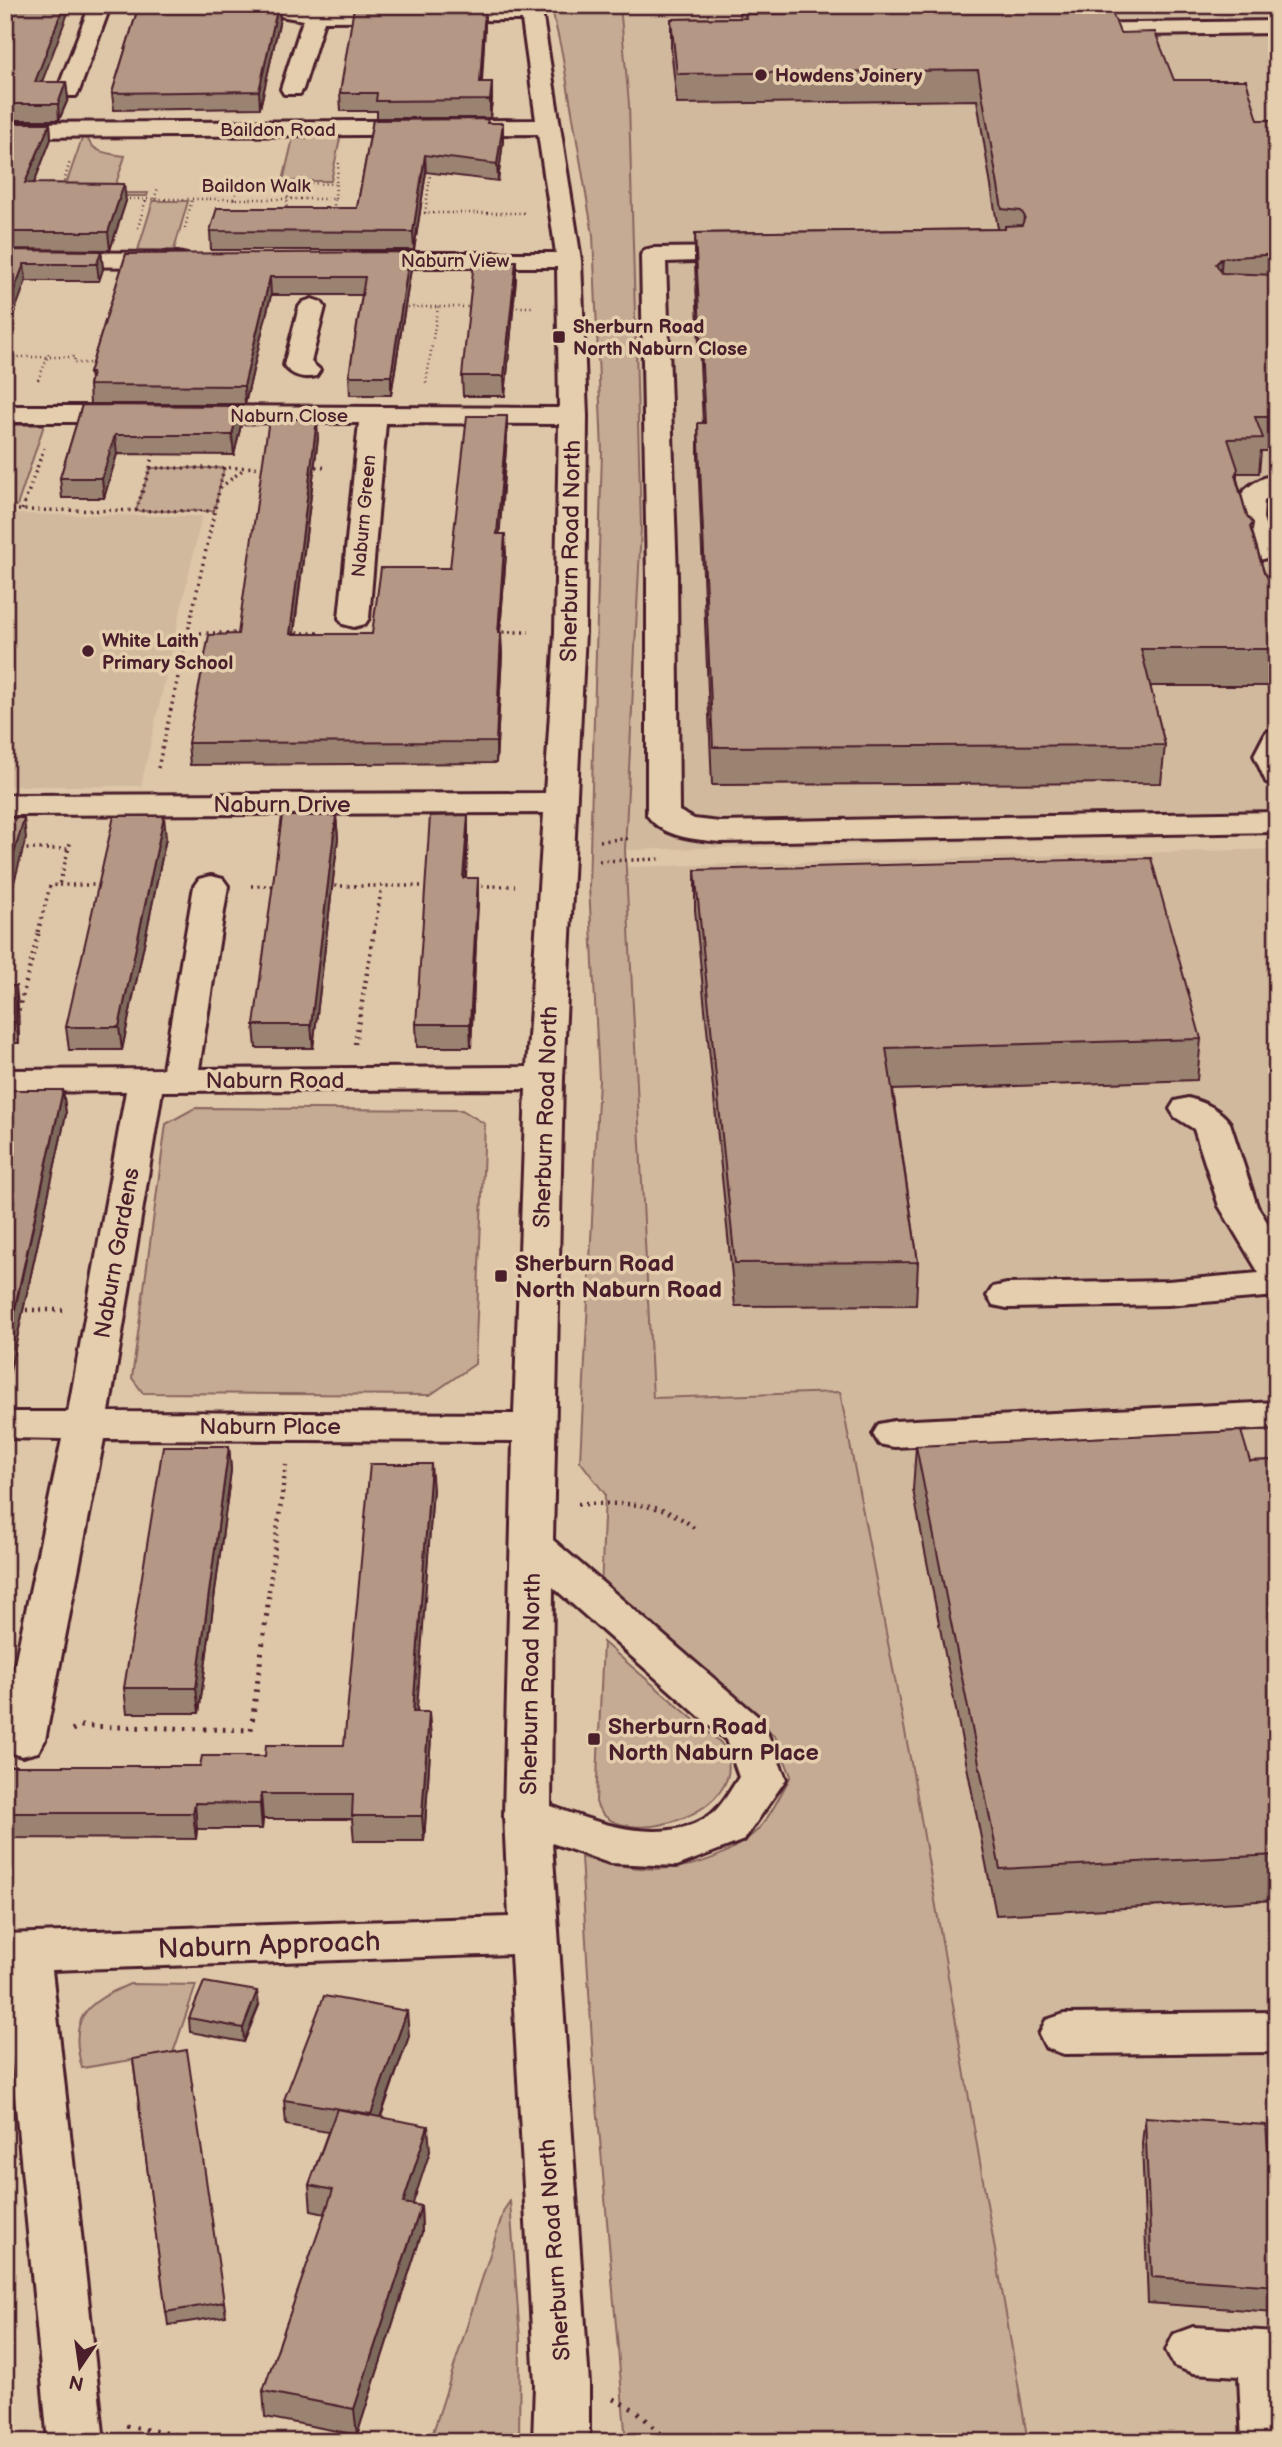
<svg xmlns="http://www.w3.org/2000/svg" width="1282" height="2447" viewBox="0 0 1282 2447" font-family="'Balsamiq Sans',sans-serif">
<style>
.built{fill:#d1b99e}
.green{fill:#c5ab93;stroke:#88655f;stroke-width:2}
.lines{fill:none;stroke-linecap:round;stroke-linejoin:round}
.minor-casing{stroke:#4a1f2b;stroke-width:6}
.path-far3{stroke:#4a1f2b;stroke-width:2.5;stroke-dasharray:1 3.5;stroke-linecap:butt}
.path-far2{stroke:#4a1f2b;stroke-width:3.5;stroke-dasharray:2 4.5;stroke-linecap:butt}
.path-far1{stroke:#4a1f2b;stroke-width:4.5;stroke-dasharray:2 5;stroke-linecap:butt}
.path{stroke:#4a1f2b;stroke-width:5;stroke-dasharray:2.5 7;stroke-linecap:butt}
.minor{fill:#e4cead;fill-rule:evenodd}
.wall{fill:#9b8372;stroke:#4a1f2b;stroke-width:2}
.shaded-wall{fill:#7e6a5d;stroke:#4a1f2b;stroke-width:2}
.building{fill:#b49885;stroke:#4a1f2b;stroke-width:2}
.poi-dot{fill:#4a1f2b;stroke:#e4cead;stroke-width:2.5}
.labels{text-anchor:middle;stroke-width:7;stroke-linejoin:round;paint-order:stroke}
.far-poi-label{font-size:19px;font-weight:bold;fill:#4a1f2b;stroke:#e4cead;text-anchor:start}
.far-street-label{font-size:19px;fill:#4a1f2b;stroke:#e4cead}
.street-label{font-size:23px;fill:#4a1f2b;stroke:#e4cead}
.poi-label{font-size:23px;font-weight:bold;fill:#4a1f2b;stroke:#e4cead;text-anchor:start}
.near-street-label{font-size:28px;fill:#4a1f2b;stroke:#e4cead}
</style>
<rect width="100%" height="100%" fill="#dec7a8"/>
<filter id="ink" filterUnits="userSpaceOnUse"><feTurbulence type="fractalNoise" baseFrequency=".0143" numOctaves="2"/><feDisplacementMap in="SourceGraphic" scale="14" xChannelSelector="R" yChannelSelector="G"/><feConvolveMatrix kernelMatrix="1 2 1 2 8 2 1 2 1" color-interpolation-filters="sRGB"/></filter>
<g filter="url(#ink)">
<g class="built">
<path d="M620,5H1277V835L625,850L641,527L629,104Z"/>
<path d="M5,514L202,516L141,786H5Z"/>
<path d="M1277,849V2442H1028L915,1784L840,1392L653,1399L626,867Z"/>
</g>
<g class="green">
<path d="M551,5H620L629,104L641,527L625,850L653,1398L840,1392L915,1784L1028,2442H626L593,2058L581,1857C643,1874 699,1877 752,1835C769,1821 780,1795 791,1776L776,1738L743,1703L680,1648L601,1590L605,1494L580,1461L599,1079L589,886L602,452L593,235L562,53Z"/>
<path d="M294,134H341L331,181H283Z"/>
<path d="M83,136H87C90,153 111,154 125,156L113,193H148L147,196H62Z"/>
<path d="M153,201H188L174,250H138Z"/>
<path d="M6,425H44L17,506H5Z"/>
<path d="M150,468H224L214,511H136Z"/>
<path d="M195,1108L462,1110L485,1124L475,1364L430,1395L143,1393L132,1378L166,1124Z"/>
<path d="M603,1642L721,1743C764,1812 612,1857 596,1802Z"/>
<path d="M130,1984L196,1985L173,2053L82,2068C68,2018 85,2003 130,1984Z"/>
<path d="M510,2201L520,2339L519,2442H430L504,2210Z"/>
</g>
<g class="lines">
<g class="minor-casing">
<g id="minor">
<path d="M90,5L110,7L79,91L76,96H60L57,91Z"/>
<path d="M220,5H292L315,9L520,8L519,5H541L581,260L587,416L585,632L563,1078L553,1540L762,1720L786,1779L744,1840L677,1866L609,1863L552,1843L589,2384V2442H533L535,2384L511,1954L52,1970L104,2442H48L5,1991V1934L509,1917L504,1816L513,1441L104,1439L45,1740L38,1752L22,1756L5,1751V1711L62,1439L5,1438V1412H68L126,1091L5,1092V1070L163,1069L194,886L199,879L211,876L223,879L228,886L199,1069L527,1067L544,813L5,815V795L545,793L555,632L559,424L386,423L369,618L365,624L354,627L343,624L339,618L359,423L189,422L179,420L176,414L179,408L189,406L559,408L557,267H357L348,265L345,260L348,255L357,253H556L538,134L5,137V123L536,120L522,20L324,21L303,89L300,94H284L281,89L303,20L268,14L221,13L218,8ZM526,1089L514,1414L109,1412L162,1091ZM553,1587L726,1740L739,1777C731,1789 721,1808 709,1816C663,1847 597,1823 551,1806Z"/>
<path d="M1277,21V33L1067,36L1059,35L1056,30L1059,25L1067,24Z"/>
<path d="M747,247L756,249L759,254L756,259L666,262L677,576L679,811L694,819L720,822L1277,812V832L720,842C695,839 663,838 647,815V576L641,255L644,250L653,248Z"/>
<path d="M5,252L178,253L187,255L190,260L187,265L178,267L5,266Z"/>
<path d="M312,299L321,302L325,307L311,362L320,370L316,376C304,379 291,376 284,365L299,307L303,302Z"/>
<path d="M5,406H133L143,408L146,414L143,420L133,422H5Z"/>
<path d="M1277,474V493L1264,501L1263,518L1274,551L1270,557L1260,560L1250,557C1224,520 1230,485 1277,474Z"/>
<path d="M1277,730V785L1266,782L1254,755L1266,732Z"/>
<path d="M1188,1098C1204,1102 1220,1109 1230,1123L1257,1206L1277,1238V1296L1168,1305L1007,1308L993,1305L987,1296L993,1287L1007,1284L1168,1281L1259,1273L1219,1206L1194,1129L1175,1117L1170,1109L1175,1101Z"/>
<path d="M1277,1402V1428L894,1447L879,1444L873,1434L879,1424L894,1421Z"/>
<path d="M1277,2012V2052L1064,2054L1046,2048L1039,2034L1046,2020L1064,2014Z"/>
<path d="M1193,2327L1277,2332V2442H1242L1239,2376L1193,2373L1174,2366L1166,2350L1174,2334Z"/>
</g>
</g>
<g class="path-far3">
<path d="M239,183H290"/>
<path d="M63,186L70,161"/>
<path d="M120,199H335L333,213"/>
<path d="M154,199L158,188"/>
<path d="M234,199L238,189"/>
<path d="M335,199L336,184"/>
<path d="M286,211L290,183L336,184L339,162"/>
<path d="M415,213H525"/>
<path d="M425,213L431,169"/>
<path d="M138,228L146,199"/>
<path d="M185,228L192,199"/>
<path d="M399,307H475"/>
<path d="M508,307H534"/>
<path d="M5,357H75L74,363H98"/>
<path d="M38,380L50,352"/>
<path d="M7,382L15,357"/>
<path d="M426,383L438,307"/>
</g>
<g class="path-far2">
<path d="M309,467H328"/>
<path d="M150,468L155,449"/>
<path d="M220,488L245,468"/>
<path d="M5,510L214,511"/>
<path d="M22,510L44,448"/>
<path d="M136,511L150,468H224"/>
<path d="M496,632H529"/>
<path d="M187,633H242"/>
<path d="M290,633H319"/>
<path d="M158,768L224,468L265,467"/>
<path d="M600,841L632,838"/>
<path d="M20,849H68"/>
<path d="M599,861L664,859"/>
<path d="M59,885H102"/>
<path d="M251,886H277"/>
<path d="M328,886H428"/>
<path d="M475,886H515"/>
<path d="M38,932L50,886L59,885L71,840"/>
<path d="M374,932L382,886"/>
</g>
<g class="path-far1">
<path d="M17,1017L39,931"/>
<path d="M355,1044L374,931"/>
<path d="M19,1310H63"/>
<path d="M578,1504C620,1504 662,1499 695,1529"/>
<path d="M268,1598L286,1465"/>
</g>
<g class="path">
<path d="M72,1730L79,1726L251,1730L269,1597"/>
<path d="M613,2399L637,2411L669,2442"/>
<path d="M126,2426L215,2442"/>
</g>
<use href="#minor" class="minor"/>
</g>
<g class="wall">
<path d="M5,5L42,82H66L68,99L59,120H5Z"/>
<path d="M139,5H279L280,19L260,108L114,110L112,93Z"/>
<path d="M358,5H455L358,6Z"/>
<path d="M738,5H1104L1103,9L1120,33L1174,80L1258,120H1277V451H1261L1259,473H1237V479L1247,516L1253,523L1252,531L1264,572L1277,590V686H1150L1165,745L1161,783L712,785L698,457V423H703L695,265V233L998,229L977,100L677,104L671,48V19L740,18Z"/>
<path d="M1224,5H1274V8L1226,9Z"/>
<path d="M452,9L485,26L482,82L492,99L490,118H377V111H341L340,93Z"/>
<path d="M373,120L488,123L503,141L498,181L426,172L414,250H211L210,231L357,208Z"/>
<path d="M5,123H50L51,139L34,183L126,201L110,250L5,249Z"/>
<path d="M5,250L101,251L103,269L99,281H26Z"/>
<path d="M126,254L411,269L391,395H350L349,376L362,295H271L245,404H90L89,385L90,380L89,373Z"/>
<path d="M516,279L505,396H463L462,376Z"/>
<path d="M82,405L239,406L241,425L234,455L117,454L104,498H62L60,478Z"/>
<path d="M507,436L499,534L506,554L500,633L502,654L496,763L190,765L188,743L238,634L318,438L294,634H372L450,568Z"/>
<path d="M336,816L338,838L313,1048H256L254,1025Z"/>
<path d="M468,837L466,878H478V900L471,1047H417L416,1024Z"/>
<path d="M166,838L122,1050H69L66,1027Z"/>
<path d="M695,870L1201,1039L1197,1080L893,1090L918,1262L916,1305L735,1306L695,910Z"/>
<path d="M5,986L18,1006L19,1043H5Z"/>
<path d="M63,1090L66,1114L9,1375H5V1107Z"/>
<path d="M229,1446L231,1470L199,1713H127L124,1688Z"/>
<path d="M916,1446L1250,1461L1277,1460V1900L996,1915L913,1490Z"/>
<path d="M433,1489L416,1712L431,1737L424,1841H354L352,1819H263L262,1829H197L196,1839L5,1838V1766H200L344,1745Z"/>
<path d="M259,2005L244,2042L190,2032L189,2018Z"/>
<path d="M409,2036L381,2117L430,2151L412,2204L421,2206L422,2232L357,2435L265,2417L263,2391L325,2214L311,2211L309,2185L328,2132L286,2125L284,2100Z"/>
<path d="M133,2059L224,2302L226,2316L168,2325Z"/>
<path d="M1145,2117L1277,2253V2301L1275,2312L1148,2303L1142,2143Z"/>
</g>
<g class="shaded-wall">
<path d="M64,5H71L36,98L35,82Z"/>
<path d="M278,5L280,19L260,108L259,91Z"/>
<path d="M485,9V26L480,100V82Z"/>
<path d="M66,82L68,99L59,120L58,104Z"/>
<path d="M492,82V99L490,118V100Z"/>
<path d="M50,123L51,139L27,201L25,183Z"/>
<path d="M503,123V141L498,181L497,164Z"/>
<path d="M425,155L426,172L414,250L413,232Z"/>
<path d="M124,184L126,201L110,250L108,232Z"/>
<path d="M101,251L103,269L99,281L97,264Z"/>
<path d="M410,252L411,269L391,395V376Z"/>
<path d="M1222,258L1219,290L1216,264Z"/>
<path d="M516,261V279L505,396L504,376Z"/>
<path d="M24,264L26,281L5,338V314Z"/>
<path d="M270,277L271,295L245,404L244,386Z"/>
<path d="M239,406L241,425L234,455L232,435Z"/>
<path d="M507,416V436L498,554L497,534Z"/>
<path d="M317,419L318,438L291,655L290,634Z"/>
<path d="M115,435L117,454L104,498L102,478Z"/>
<path d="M505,534L506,554L498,654V633Z"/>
<path d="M501,633L502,654L496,763V742Z"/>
<path d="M468,815V837L464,900L463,878Z"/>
<path d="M164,816L166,838L122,1050L119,1027Z"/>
<path d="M336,816L338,838L313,1048L311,1025Z"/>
<path d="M24,818L26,838L5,916V886Z"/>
<path d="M478,878V900L471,1047L470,1024Z"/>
<path d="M16,986L18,1006L19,1043L16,1022Z"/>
<path d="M63,1090L66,1114L9,1375L6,1351Z"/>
<path d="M229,1446L231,1470L199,1713L196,1688Z"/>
<path d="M431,1464L433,1489L415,1737L413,1712Z"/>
<path d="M429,1712L431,1737L424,1841L422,1816Z"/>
<path d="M261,1794L263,1819L262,1829L260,1804Z"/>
<path d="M195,1803L197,1829L196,1839L193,1813Z"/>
<path d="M257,1991L259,2005L244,2042L243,2028Z"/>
<path d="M407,2011L409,2036L372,2140L371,2114Z"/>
<path d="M428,2126L430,2151L405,2228L403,2203Z"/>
<path d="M421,2206L422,2232L357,2435L354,2409Z"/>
</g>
<g class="building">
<path d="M5,5H64L35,82H66L58,104H5Z"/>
<path d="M139,5H278L259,91L112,93Z"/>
<path d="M452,6L451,9H485L480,82H492L490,100L376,101L377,93H340L354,7Z"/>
<path d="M1111,9L1120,33L1155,32L1174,80H1246L1258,120H1277V254L1222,258L1216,264L1222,273L1277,275V417H1255L1263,438L1228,439L1238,469L1235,475L1247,516L1253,523L1250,527L1264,572L1268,578L1274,581L1277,590V649H1141L1165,745L713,747L698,423H705L695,233L1005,229V226L1022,225L1025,217L1021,211L1002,209L978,70L677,74L671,19L746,18L745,14Z"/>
<path d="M488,119L487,123H503L497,164L425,155L413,232L210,231L217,208H357L373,120Z"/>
<path d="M5,123H50L25,183L124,184L108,232H5Z"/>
<path d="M5,250L101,251L97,264H24L5,314Z"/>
<path d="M410,252L391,376H349L365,277H270L244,386L89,385L92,373H89L126,254Z"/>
<path d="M474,261H516L504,376H462Z"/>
<path d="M82,405L239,406L232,435H115L102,478H60Z"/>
<path d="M467,416H507L497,534H505L498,633H501L496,742L188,743L209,635L238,634L269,419H317L290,634H372L381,568H450Z"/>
<path d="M468,815L463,878H478L470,1024H416L430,816Z"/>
<path d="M114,816H164L119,1027H66Z"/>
<path d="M282,816H336L311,1025H254Z"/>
<path d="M5,818H24L5,886Z"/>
<path d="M1151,858L1201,1039L886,1048L918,1262L735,1263L695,870Z"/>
<rect x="5" y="986" width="11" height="36"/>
<path d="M9,1090H63L5,1351V1107Z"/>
<path d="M1241,1431L1250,1461L1277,1460V1855L1000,1869L916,1446Z"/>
<path d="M163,1446H229L196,1688H124Z"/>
<path d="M370,1464H431L413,1712H429L422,1816H352L353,1794H261L260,1804L195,1803L193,1813H5V1766H200L202,1756H265L266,1745H344Z"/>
<path d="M204,1982L257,1991L243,2028L189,2018Z"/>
<path d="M324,1996L407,2011L371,2114L284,2100Z"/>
<path d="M187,2050L224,2302L166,2312L133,2059Z"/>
<path d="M337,2109L428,2126L403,2203L421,2206L354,2409L263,2391L333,2190L309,2185Z"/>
<path d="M1145,2117L1266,2125L1277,2253V2286L1152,2277Z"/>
</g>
</g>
<g class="poi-dot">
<circle cx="761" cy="75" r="7"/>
<rect x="552" y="330" width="14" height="14" rx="3.5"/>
<circle cx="88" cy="651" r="7"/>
<rect x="494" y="1269" width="14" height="14" rx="3.5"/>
<rect x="587" y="1732" width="14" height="14" rx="3.5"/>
</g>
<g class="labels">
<g class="far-poi-label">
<text x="775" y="82">Howdens Joinery</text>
<text x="573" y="333">Sherburn Road<tspan x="573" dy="22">North Naburn Close</tspan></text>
<text x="102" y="647">White Laith<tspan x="102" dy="22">Primary School</tspan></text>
</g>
<g class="far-street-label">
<text x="278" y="136">Baildon Road</text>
<text x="256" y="192">Baildon Walk</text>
<text x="455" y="267">Naburn View</text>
<text x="289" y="422">Naburn Close</text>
<text transform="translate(363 516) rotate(-85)" y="7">Naburn Green</text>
</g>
<g class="street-label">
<text transform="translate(570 551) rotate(-89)" y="8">Sherburn Road North</text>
<text x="282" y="812">Naburn Drive</text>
<text x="275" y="1088">Naburn Road</text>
<text transform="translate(545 1117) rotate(-88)" y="8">Sherburn Road North</text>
<text transform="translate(116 1253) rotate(-80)" y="8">Naburn Gardens</text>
<text x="270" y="1434">Naburn Place</text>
<text transform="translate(530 1684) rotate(-89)" y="8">Sherburn Road North</text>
<text transform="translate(554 2250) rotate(-94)" y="8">Sherburn Road North</text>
</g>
<g class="poi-label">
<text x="515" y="1271">Sherburn Road<tspan x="515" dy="26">North Naburn Road</tspan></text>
<text x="608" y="1734">Sherburn Road<tspan x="608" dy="26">North Naburn Place</tspan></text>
</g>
<g class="near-street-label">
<text transform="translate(269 1944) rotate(-2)" y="10">Naburn Approach</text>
</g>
</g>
<rect width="1282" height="2447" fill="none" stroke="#e4cead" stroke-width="28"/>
<rect x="14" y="14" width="1254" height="2419" fill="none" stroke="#4a1f2b" stroke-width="2.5" filter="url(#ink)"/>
<g transform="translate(80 2367) rotate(193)" stroke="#e4cead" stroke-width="5" paint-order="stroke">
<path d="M0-5L12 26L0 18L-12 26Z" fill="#4a1f2b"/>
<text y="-10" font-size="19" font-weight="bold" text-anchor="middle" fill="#4a1f2b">N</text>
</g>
</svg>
